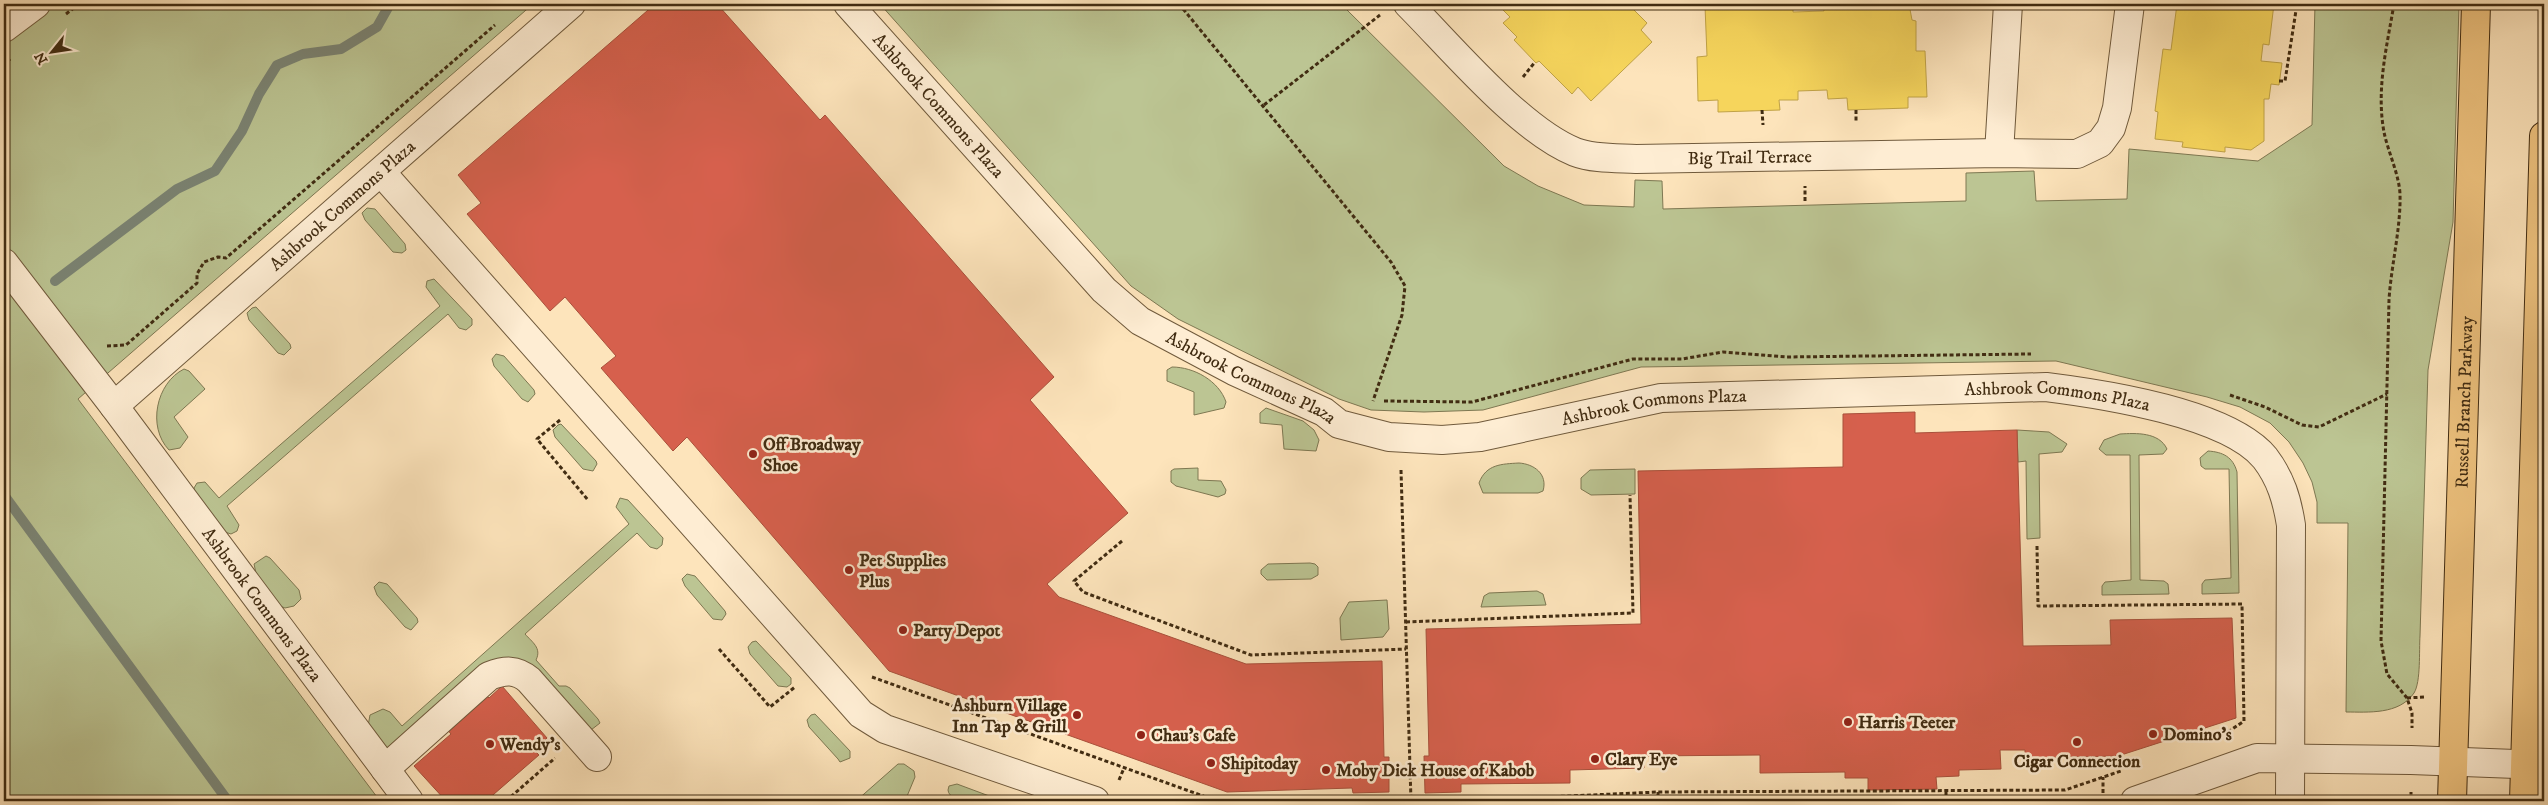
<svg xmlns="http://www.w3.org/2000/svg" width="2548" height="805" viewBox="0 0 2548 805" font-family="'IM FELL DW Pica',serif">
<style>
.green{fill:#bcc593;stroke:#7e7852}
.homes{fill:#f6d55c;stroke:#c0a246}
.shops{fill:#d6604d;stroke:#a9503b}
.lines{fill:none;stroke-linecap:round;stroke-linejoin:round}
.stream{stroke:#7b8474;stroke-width:10}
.minor-casing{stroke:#705a3c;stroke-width:30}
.major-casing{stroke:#412c12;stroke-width:30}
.path{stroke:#412c12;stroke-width:3;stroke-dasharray:4 2.5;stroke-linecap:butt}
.minor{stroke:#feedd3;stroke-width:28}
.major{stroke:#eec27e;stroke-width:28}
.poi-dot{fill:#8f2418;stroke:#feedd3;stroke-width:2}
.labels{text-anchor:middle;stroke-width:5;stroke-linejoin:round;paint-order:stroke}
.street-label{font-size:18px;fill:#412c12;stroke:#feedd3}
.poi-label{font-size:18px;font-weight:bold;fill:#412c12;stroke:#feedd3;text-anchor:start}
</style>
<rect width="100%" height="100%" fill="#fde4bb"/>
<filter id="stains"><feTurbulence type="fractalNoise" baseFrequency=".004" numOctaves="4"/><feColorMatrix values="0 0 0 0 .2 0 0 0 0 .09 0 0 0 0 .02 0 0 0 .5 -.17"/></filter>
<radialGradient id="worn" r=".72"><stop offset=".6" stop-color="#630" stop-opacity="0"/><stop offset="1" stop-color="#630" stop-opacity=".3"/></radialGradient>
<g class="green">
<path d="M4,4H533L78,399L380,801H4Z"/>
<path d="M880,4H1341L1504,166L1538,186L1584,205L1634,207L1635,180L1662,181L1663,209L1966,201V173L2034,171L2036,201L2127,199L2129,149L2258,161L2312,125L2315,4H2459L2453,222L2428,370L2420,636C2419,650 2421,682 2414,693C2399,715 2368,712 2346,712L2348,523H2317V502L2312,482L2303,463L2289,442L2270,423L2240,407L2207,397L2056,361L1641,367L1483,410L1424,412L1371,410L1339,399L1178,319L1131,286Z"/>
<path d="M367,208L375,209L405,244L406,250L402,253L393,252L365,220L362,213Z"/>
<path d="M434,279L472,319V325L466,330L459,328L448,314L227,506L239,525L237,531L231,534L225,532L195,492L194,488L197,483L205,482L219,498L440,306L426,287L427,281Z"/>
<path d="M256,307L290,344L291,348L284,355L278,353L249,320L247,313L252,308Z"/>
<path d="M496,354L504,356L534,390L535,394L528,402L522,399L494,366L492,359Z"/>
<path d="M1172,367C1194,367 1219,381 1226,402L1224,408L1194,415V392L1167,381V370Z"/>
<path d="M184,369L189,371L205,389L174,417L188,437L180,448L169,450C147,427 156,383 184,369Z"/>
<path d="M1266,408L1303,421L1314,430L1319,440L1316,451L1284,449L1282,425L1260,423V413Z"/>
<path d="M561,424L596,461L597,464L593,471L583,469L555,437L553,430L558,425Z"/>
<path d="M2017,430L2049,432L2067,444L2062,452L2039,454L2040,538L2027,539L2026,461L2018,462Z"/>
<path d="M2120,434C2136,433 2159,432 2167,449L2163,454L2139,455L2140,580L2164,581L2168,584L2169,594L2102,595V586L2105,582L2131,580L2130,455H2106L2099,449L2104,440Z"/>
<path d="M2208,451C2223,452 2233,457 2237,472L2239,593L2202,594V584L2205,580L2231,578L2229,469H2205L2201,466L2200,458Z"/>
<path d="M1519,463C1534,464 1548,474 1543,491L1538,493H1483L1479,483C1486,464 1502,464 1519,463Z"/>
<path d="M1198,468V480L1221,481L1226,490L1225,494L1218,497L1176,486L1171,482V471L1174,469Z"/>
<path d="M1635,469V494L1591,495L1581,489V478L1590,470Z"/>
<path d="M620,498L628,500L663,538L662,545L657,549L650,547L637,533L525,634C532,642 542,648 536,660L559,686H566L570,688L598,719L600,723L591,730L532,667L391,748H385L368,726L370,715L383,709L390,712L402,726L629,524L616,507Z"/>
<path d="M266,556L270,558L299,590L301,599L294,606L285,608L280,606L256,573L254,564Z"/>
<path d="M1310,563L1315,564L1318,567V575L1311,579L1267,580L1261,574V570L1268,564Z"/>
<path d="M687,574L695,576L725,611L726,614L722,620L713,619L685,586L682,579Z"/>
<path d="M379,582L387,584L417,618L418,622L411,630L405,627L377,595L374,587Z"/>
<path d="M1537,591L1543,594L1546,605L1481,607L1484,596L1489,593Z"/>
<path d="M1387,600L1389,629L1383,637L1341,640L1340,618L1349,602Z"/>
<path d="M756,641L791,678V684L787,687L778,686L750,654L748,647L752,642Z"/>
<path d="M815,714L850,751V758L840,762L838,759L809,727L807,720L811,715Z"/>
<path d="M898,764H904L914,771L915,777L905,801H856Z"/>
<path d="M957,784L1000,800L1001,801C989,801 949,805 948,790L949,786Z"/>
</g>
<g class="homes">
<path d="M1497,4H1636L1632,8L1647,23L1641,30L1652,42L1591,101L1578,87L1572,94L1539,61L1536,63L1514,40L1517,37L1503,23L1510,17Z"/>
<path d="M1708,4H1793V12L1824,11L1823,4H1909L1912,20L1916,21V51H1925L1927,97H1908V108L1848,110L1847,98L1828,99L1827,90L1798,91V100H1779L1780,110L1718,112V100L1698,101L1697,57L1707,56L1705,6Z"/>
<path d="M2177,4H2274L2269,45L2263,44L2261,61L2282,63L2279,85L2271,84L2269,99H2264V141L2251,150L2225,147V152L2182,147L2183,142L2155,139L2158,112L2155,111L2163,49L2171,50Z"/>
</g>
<g class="shops">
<path d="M655,4H719L718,5L820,120L825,115L1054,377L1030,400L1128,513L1047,584L1059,597L1246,664L1382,661L1384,757H1389V792L1353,793L1352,788L1227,792L889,671L687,437L673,451L601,368L616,356L565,297L550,311L467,214L481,203L458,175Z"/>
<path d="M1915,412V433L2017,430L2023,646L2111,645L2110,620L2232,618L2236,718L2118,756L2025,758V750H2000L2001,769L1959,770V776L1936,777L1937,789L1868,790V778H1845V772L1760,773V755L1644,756V768L1570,770V783L1461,784V792L1425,793L1424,756H1429L1426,629L1641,624L1638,471L1843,467V414Z"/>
<path d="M502,686L547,738L534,750L539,755L486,801L479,798L475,801H446L414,766L451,734L446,728L461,714L464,718L473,709L471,706L485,694L489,698Z"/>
</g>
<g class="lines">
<g class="stream">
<path d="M55,281L177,189L215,171L242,131L259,94L277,65L303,54L341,49L377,27L390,4"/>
<path d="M4,495L228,801"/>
</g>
<g class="minor-casing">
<g id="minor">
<path id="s1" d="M848,4L1104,290L1140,321L1234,371L1324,412L1339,424L1389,437L1442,440L1480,437L1661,398L2046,387C2102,394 2228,413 2265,458C2281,479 2287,500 2291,525L2290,801"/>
<path id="s2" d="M1408,4C1451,47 1520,130 1575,152C1593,159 1617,158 1636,159L1999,153L2077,154L2100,143L2111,128L2117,108L2130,4"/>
<path d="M4,28L36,4"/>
<path d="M1999,153L2008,4"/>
<path d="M381,172L861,714L885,729L1095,801"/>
<path id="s3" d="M4,263L114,406L409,801"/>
<path id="s4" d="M114,406L571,4"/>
<path d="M385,769L489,676C505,670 516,669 529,680L597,757"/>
<path d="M2135,801L2257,758L2411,760L2544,765"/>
</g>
</g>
<g class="major-casing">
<g id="major">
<path id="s5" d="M2452,801L2476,4"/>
<path d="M2524,801L2544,136"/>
</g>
</g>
<g class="path">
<path d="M1179,4L1391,262L1405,286L1402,315L1373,401"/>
<path d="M2394,4C2387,46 2376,89 2384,132C2388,152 2399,174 2400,194C2401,228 2391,266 2389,300L2381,641L2387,674L2407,698L2412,713V728"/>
<path d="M66,14L79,4"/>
<path d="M4,65L10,59"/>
<path d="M1523,77L1535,62"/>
<path d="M2279,81H2285L2297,4"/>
<path d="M1264,105L1380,15"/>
<path d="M1762,110L1763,125"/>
<path d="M1856,110V123"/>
<path d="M1805,201V186"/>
<path d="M107,346L126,345L197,283V274L204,262L218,257L226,258L495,25"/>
<path d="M2230,395L2265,407L2302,425L2319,427L2387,394"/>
<path d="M1384,401L1472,402L1633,359H1682L1723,352L1787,357L2031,354"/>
<path d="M560,420L537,439L588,500"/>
<path d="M1401,470L1411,801"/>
<path d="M1122,541L1074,581L1083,592L1251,655L1406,649"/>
<path d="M2037,546L2038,606L2242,604L2244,721L2225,734"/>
<path d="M1406,622L1633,613L1630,495"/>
<path d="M719,649L770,707L795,687"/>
<path d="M872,677L1217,801"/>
<path d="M2407,698L2424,697"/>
<path d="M1119,780L1124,768"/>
<path d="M1658,792V801"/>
<path d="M1946,792V801"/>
<path d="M2103,793V777"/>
<path d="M506,801L555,758"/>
<path d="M1457,801L1658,792L2065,790L2121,771"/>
<path d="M2411,801V792"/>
</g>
<use href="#minor" class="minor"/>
<use href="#major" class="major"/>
</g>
<g class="poi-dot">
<circle cx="753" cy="454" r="5"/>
<circle cx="849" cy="570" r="5"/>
<circle cx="903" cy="630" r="5"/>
<circle cx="1077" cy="715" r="5"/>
<circle cx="1848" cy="722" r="5"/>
<circle cx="2153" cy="734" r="5"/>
<circle cx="1141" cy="735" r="5"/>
<circle cx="2077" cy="742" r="5"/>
<circle cx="490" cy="744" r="5"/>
<circle cx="1595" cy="759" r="5"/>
<circle cx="1211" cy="763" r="5"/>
<circle cx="1326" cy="770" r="5"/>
</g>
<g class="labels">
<g class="street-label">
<text dy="6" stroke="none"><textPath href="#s1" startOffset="136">Ashbrook Commons Plaza</textPath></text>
<text dy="6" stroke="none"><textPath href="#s2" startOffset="400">Big Trail Terrace</textPath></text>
<text dy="6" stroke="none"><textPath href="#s4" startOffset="304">Ashbrook Commons Plaza</textPath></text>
<text dy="6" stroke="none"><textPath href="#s1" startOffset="556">Ashbrook Commons Plaza</textPath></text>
<text dy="6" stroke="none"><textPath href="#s1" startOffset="1381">Ashbrook Commons Plaza</textPath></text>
<text dy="6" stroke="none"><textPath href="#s5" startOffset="399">Russell Branch Parkway</textPath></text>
<text dy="6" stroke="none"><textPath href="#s1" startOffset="976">Ashbrook Commons Plaza</textPath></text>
<text dy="6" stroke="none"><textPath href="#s3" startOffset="428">Ashbrook Commons Plaza</textPath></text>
</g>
<g class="poi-label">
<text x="763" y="450">Off Broadway<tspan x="763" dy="21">Shoe</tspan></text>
<text x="859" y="566">Pet Supplies<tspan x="859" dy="21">Plus</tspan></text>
<text x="913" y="636">Party Depot</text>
<text x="1067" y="711" text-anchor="end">Ashburn Village<tspan x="1067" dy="21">Inn Tap &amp; Grill</tspan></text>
<text x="1858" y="728">Harris Teeter</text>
<text x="2163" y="740">Domino's</text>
<text x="1151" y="741">Chau's Cafe</text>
<text x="500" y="750">Wendy's</text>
<text x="1605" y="765">Clary Eye</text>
<text x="2077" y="767" text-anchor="middle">Cigar Connection</text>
<text x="1221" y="769">Shipitoday</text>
<text x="1336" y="776">Moby Dick House of Kabob</text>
</g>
</g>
<rect width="2548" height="805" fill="none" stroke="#fde4bb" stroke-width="20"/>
<rect x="5" y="5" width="2538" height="795" fill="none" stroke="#412c12" stroke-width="2.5"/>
<rect x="10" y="10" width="2528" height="785" fill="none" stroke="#412c12"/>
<g transform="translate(52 52) rotate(240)" stroke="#feedd3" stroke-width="4" paint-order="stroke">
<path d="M0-4L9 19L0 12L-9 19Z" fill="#412c12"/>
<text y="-8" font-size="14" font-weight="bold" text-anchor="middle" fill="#412c12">N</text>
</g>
<rect width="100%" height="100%" filter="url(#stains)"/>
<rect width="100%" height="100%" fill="url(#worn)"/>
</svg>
